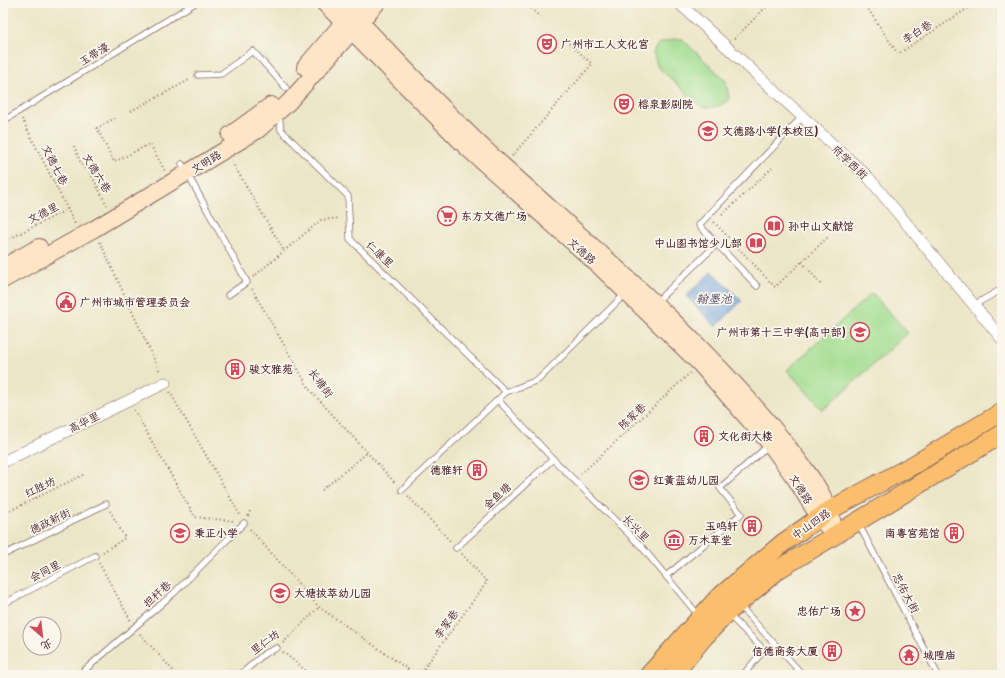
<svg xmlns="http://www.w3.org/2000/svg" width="1005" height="678" viewBox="0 0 1005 678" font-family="'Playpen Sans','LXGW WenKai TC',sans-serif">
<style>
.green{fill:#a1dd90;stroke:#767e5e}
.water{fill:#6e9fd9;stroke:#5c5f82}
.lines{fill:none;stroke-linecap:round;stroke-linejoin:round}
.lane-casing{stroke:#836562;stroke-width:7}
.street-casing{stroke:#836562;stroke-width:12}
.secondary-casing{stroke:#836562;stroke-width:18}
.primary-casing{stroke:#836562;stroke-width:20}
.path{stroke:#836562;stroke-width:2;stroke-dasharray:1 3;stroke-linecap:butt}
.lane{stroke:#fff;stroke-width:5.5}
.street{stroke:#fff;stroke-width:11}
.secondary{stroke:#fde5c5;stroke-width:16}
.primary{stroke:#fabe6d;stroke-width:18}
.labels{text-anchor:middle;stroke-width:3.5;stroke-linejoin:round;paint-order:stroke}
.street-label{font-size:11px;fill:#4a1f2b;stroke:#fbf7ec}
.poi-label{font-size:11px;font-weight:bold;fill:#4a1f2b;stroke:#fbf7ec;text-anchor:start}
.water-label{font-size:12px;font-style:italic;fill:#585271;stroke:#fbf7ec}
</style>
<rect width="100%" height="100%" fill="#fbf7ec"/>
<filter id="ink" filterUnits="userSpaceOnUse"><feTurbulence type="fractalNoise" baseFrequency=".025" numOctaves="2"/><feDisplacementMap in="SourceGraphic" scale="8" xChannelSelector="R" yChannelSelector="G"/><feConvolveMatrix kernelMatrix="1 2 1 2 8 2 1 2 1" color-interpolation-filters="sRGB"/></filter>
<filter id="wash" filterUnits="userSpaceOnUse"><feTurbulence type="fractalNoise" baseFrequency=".012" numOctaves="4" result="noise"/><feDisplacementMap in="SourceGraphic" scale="16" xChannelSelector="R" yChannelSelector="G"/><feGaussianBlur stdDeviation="0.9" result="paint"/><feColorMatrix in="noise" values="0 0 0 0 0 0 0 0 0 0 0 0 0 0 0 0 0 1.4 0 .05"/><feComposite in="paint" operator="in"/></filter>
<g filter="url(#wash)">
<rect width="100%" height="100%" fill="#ece6c8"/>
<g class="green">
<path d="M674,39H682L726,81L729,99C721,107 714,108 702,107L658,67L653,52L658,44Z"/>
<path d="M872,293L908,333L823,410L787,370Z"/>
</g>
<path class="water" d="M712,271L742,301L716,327L686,296Z"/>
</g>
<g filter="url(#ink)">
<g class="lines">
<g class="lane-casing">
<g id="lane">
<path d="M198,75L221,74L253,51L286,88"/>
<path d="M279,115L281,130L348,196L350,239L506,392"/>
<path d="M3,121L195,3"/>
<path d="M182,164L247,282L228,295"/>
<path d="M717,244L699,225L802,117"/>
<path d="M656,302L717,244L757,286"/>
<path d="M974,305L1002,289"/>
<path d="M498,400L553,459L641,546L699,616"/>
<path d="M402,490L506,392L538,380L625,294"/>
<path d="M858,523L938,675"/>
<path d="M456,548L553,459"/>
<path d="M3,555L106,504"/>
<path d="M666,576L741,514L720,488L769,445"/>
<path d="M3,604L95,556"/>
<path d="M739,605L803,675"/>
<path d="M728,614L764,650L743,675"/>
<path d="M79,675L174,593L244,523"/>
<path d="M240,675L264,654L277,648"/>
</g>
</g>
<g class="street-casing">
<g id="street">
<path d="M679,3L868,177L1002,339"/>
<path d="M3,462L165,383"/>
</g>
</g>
<g class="secondary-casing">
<g id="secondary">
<path d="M324,3L466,147L598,265L700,364L770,444L796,480L820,519L835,534"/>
<path d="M342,3C390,52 436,103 486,150C588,244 696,331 783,440C802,465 826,492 833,523"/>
<path d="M305,67L360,3"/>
<path d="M230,135L271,105"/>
<path d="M3,267L39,247"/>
<path d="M3,280L94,229L258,130L288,103L377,3"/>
</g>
</g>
<g class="primary-casing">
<g id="primary">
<path d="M649,675L717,599L783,543L830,510L915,464L1002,412"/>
<path d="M673,675L704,637L727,613L779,569L1002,434"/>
</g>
</g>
<g class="path">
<path d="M525,3L540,17"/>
<path d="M864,3L898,54L976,3"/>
<path d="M734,39L770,3"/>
<path d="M131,111L191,79"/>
<path d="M115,118L97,128L114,162L150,144L165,171"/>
<path d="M22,119L75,224"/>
<path d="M74,146L82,166L89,171L107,205"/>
<path d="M512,156L592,64L569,43"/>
<path d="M232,162L284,251"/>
<path d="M722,215L772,168"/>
<path d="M714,222L775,287L828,237"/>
<path d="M3,242L68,209"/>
<path d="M100,242L160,372"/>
<path d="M802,262L821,284"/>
<path d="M253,277L321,220L340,218"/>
<path d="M252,289L310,390L396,484"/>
<path d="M170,392L240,515"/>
<path d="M134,410L195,517L233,521"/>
<path d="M581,474L690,373"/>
<path d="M322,490L367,453"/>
<path d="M408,496L451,542"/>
<path d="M3,514L85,474"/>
<path d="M248,516L251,509"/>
<path d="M250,529L319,607L416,675"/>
<path d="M103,552L125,538L110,511"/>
<path d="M99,563L131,621"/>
<path d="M140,634L177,675"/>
<path d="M283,643L319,607"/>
<path d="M283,652L311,675"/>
<path d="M419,675L487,582L462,554"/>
</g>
<use href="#lane" class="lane"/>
<use href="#street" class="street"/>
<use href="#secondary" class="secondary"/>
<use href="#primary" class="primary"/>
</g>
</g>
<defs>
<g id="theatre-ring" transform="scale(1)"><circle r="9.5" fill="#fbf7ec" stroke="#d1495b" stroke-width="1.5"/><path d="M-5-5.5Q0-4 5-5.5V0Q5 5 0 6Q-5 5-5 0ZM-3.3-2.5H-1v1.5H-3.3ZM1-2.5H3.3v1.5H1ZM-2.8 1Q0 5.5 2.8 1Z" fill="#d1495b"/></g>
<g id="school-ring" transform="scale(1)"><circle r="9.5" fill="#fbf7ec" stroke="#d1495b" stroke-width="1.5"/><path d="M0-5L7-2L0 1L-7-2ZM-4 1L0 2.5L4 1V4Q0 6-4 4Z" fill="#d1495b"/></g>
<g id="supermarket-ring" transform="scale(1)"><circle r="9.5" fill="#fbf7ec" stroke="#d1495b" stroke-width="1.5"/><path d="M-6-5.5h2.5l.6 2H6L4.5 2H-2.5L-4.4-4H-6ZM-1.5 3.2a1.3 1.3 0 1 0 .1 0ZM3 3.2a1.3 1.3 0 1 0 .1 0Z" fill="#d1495b"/></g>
<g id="library-ring" transform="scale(1)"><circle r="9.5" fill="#fbf7ec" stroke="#d1495b" stroke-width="1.5"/><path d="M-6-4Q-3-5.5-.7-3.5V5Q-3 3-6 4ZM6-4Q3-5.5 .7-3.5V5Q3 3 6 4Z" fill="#d1495b"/></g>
<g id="civic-ring" transform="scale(1)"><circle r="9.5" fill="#fbf7ec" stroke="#d1495b" stroke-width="1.5"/><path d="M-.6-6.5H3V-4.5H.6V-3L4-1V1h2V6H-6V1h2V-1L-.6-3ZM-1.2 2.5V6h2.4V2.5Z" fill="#d1495b"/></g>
<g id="building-ring" transform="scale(1)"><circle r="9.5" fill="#fbf7ec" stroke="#d1495b" stroke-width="1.5"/><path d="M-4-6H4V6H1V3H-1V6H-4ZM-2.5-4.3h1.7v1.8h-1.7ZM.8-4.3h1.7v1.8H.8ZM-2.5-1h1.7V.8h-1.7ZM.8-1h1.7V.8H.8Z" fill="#d1495b"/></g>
<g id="museum-ring" transform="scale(1)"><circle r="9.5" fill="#fbf7ec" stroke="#d1495b" stroke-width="1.5"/><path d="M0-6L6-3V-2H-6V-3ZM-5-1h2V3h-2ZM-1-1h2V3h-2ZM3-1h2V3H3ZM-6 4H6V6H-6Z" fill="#d1495b"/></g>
<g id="sight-ring" transform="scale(1)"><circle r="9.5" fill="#fbf7ec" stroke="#d1495b" stroke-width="1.5"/><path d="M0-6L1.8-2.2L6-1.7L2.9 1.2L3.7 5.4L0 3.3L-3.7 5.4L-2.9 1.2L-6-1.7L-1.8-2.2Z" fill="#d1495b"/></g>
<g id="temple-ring" transform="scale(1)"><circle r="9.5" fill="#fbf7ec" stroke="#d1495b" stroke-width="1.5"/><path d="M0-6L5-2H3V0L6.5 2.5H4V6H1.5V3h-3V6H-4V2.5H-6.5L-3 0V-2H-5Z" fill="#d1495b"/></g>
</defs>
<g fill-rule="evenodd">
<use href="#theatre-ring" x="547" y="44"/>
<use href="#theatre-ring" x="624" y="104"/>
<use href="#school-ring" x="708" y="131"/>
<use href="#supermarket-ring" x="447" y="216"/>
<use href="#library-ring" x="774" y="226"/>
<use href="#library-ring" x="756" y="243"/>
<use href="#civic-ring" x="66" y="302"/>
<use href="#school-ring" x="860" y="332"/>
<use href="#building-ring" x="235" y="369"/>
<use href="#building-ring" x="704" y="436"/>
<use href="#building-ring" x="477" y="470"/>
<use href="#school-ring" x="639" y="480"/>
<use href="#building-ring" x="752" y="526"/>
<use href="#school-ring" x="180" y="533"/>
<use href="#building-ring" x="954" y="533"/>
<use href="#museum-ring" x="674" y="540"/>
<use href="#school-ring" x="280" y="593"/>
<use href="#sight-ring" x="855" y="611"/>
<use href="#building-ring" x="832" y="651"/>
<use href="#temple-ring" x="909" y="655"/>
</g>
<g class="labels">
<g class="street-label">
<text transform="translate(917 32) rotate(-33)" y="4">李白巷</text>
<text transform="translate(94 54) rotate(-31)" y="4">玉带濠</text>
<text transform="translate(206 162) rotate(-31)" y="4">文明路</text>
<text transform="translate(850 162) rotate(43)" y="4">府学西街</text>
<text transform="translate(55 165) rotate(63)" y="4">文德七巷</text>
<text transform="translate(97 173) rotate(58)" y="4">文德六巷</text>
<text transform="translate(43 213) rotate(-27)" y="4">文德里</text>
<text transform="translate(582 251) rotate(42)" y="4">文德路</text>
<text transform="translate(380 254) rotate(44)" y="4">仁康里</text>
<text transform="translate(321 383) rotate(54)" y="4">长塘街</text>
<text transform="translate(632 416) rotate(-43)" y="4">陈家巷</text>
<text transform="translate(84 422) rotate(-26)" y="4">高华里</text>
<text transform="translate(40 487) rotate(-26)" y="4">红胜坊</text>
<text transform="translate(801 489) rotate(58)" y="4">文德路</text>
<text transform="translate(497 496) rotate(-42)" y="4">金鱼塘</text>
<text transform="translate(50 521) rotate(-26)" y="4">德政新街</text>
<text transform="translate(811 524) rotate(-35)" y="4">中山四路</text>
<text transform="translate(636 528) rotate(46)" y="4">长兴里</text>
<text transform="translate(45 571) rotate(-27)" y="4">会同里</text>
<text transform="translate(906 593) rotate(62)" y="4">忠佑大街</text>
<text transform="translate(157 594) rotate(-42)" y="4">担杆巷</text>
<text transform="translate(446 624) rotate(-54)" y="4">李家巷</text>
<text transform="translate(265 642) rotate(-37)" y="4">里仁坊</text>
</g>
<g class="poi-label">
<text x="561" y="48">广州市工人文化宫</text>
<text x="638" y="108">榕泉影剧院</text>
<text x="722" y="135">文德路小学(本校区)</text>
<text x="461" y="220">东方文德广场</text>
<text x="788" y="230">孙中山文献馆</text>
<text x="742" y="247" text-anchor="end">中山图书馆少儿部</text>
<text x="80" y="306">广州市城市管理委员会</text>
<text x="846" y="336" text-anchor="end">广州市第十三中学(高中部)</text>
<text x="249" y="373">骏文雅苑</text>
<text x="718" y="440">文化街大楼</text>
<text x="463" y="474" text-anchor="end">德雅轩</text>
<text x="653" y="484">红黄蓝幼儿园</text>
<text x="738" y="530" text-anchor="end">玉鸣轩</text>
<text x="194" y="537">秉正小学</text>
<text x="940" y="537" text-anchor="end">南粤宫苑馆</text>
<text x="688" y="544">万木草堂</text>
<text x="294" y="597">大塘拔萃幼儿园</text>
<text x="841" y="615" text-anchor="end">忠佑广场</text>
<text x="818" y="655" text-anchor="end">信德商务大厦</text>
<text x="923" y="659">城隍庙</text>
</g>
<g class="water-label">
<text x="714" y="303">翰墨池</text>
</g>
</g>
<rect width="1005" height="678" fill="none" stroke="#fbf7ec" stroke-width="16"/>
<g transform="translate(42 636) rotate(152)"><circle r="19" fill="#fbf7ec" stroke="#b4a19f"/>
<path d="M0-3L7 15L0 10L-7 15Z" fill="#d1495b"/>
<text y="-6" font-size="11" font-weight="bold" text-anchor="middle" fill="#4a1f2b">北</text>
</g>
</svg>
